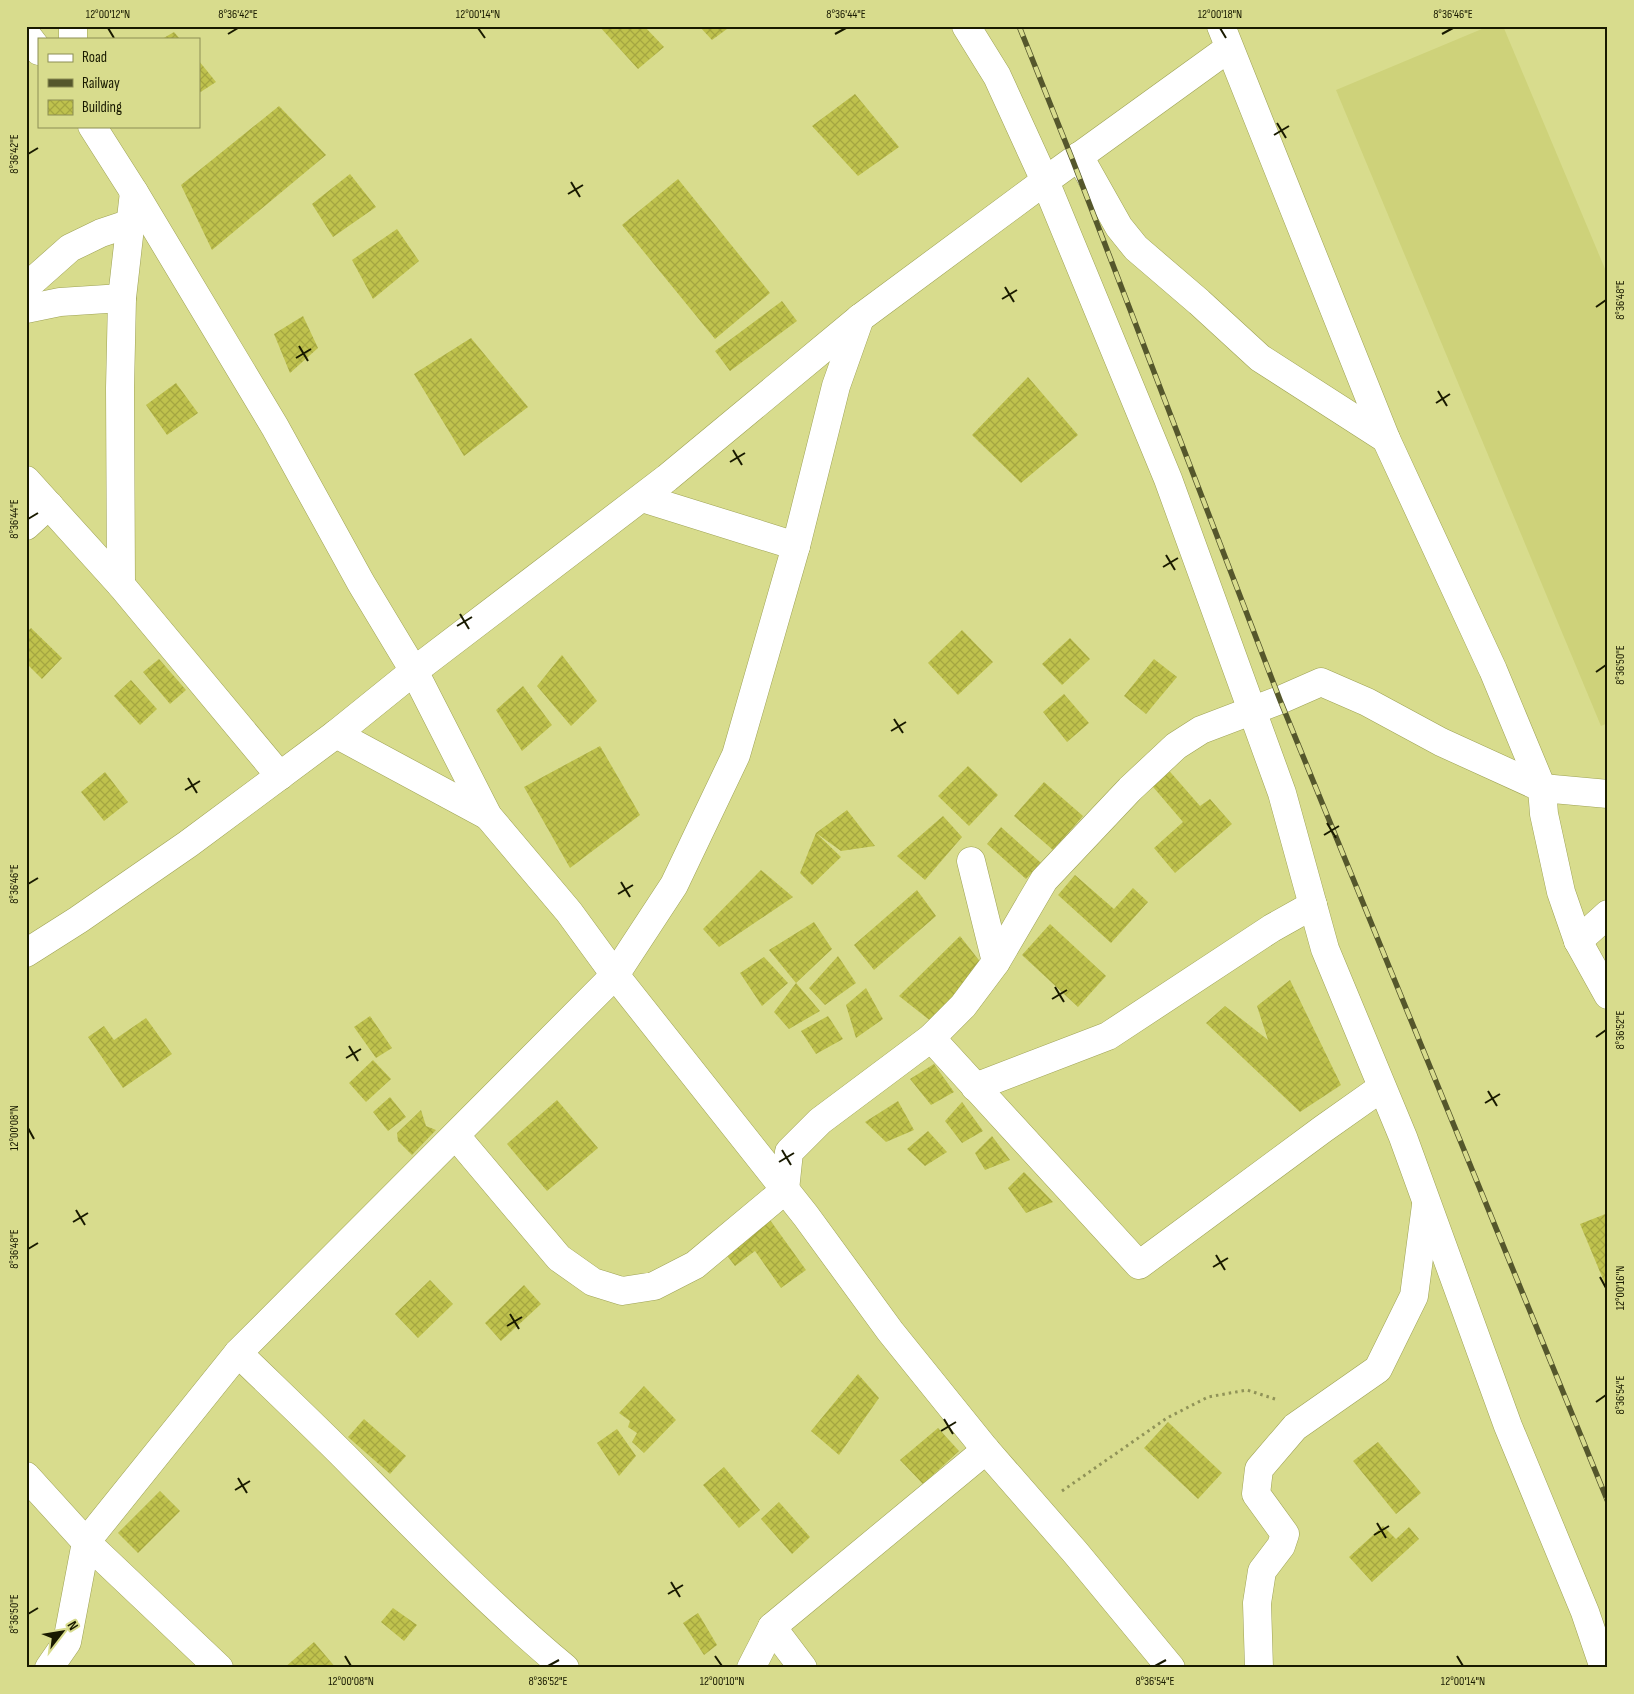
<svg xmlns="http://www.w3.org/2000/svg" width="1634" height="1694" viewBox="0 0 1634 1694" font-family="'Sofia Sans Condensed',sans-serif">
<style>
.built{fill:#ced27a}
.building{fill:url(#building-cross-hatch)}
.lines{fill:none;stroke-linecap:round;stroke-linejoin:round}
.minor-casing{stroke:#9ea254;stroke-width:29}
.path{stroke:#909358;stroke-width:3;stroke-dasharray:2.5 4;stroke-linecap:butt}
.minor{stroke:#fff;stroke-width:28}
.rail-casing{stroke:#55572c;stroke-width:5.5}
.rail{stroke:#d8dc8d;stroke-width:4;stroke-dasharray:11;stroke-linecap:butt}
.ticks{fill:none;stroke:#191a00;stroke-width:2}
.neatline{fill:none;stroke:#191a00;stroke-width:2}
.ticks-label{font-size:12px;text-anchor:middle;fill:#191a00}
</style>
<defs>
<pattern id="building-cross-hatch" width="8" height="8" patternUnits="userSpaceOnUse" patternTransform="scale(1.25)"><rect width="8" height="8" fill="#bfc24d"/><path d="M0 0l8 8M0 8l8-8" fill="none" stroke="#a4a641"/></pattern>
</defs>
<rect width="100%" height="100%" fill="#d8dc8d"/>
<path class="built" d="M1489,26H1503L1608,276V723L1601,726L1336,90Z"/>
<g class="building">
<path d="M599,26H644L664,47L638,69Z"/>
<path d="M699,26H731L712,40Z"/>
<path d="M174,32L180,39H162Z"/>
<path d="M199,61L216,82L199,93Z"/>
<path d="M855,94L899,147L858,176L812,126Z"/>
<path d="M279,106L326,155L212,250L181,185Z"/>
<path d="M350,174L376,207L333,237L312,204Z"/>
<path d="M678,179L770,293L715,339L622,225Z"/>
<path d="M397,229L419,261L373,299L352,260Z"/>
<path d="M782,301L797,321L730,371L715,351Z"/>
<path d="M303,316L318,348L290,373L274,334Z"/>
<path d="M471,338L528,407L464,456L414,374Z"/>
<path d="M1028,377L1078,435L1021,483L972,435Z"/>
<path d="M176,383L198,413L167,435L146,405Z"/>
<path d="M31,628L62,658L42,679L26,663V633Z"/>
<path d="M962,630L993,662L958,695L928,663Z"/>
<path d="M1070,638L1090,659L1062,685L1042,664Z"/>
<path d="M562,655L597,701L571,726L537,686Z"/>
<path d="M159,659L186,690L170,704L143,672Z"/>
<path d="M1154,659L1177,677L1146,714L1124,696Z"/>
<path d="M131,680L157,709L140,725L114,696Z"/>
<path d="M523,686L552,725L522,751L496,710Z"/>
<path d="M1064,694L1089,723L1067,742L1043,712Z"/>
<path d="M600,746L640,815L570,868L524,787Z"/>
<path d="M968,766L998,795L969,826L938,796Z"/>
<path d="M1165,766L1200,806L1210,799L1232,824L1175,873L1154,848L1183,822L1148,781Z"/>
<path d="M105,772L128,802L104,821L81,792Z"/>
<path d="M1044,782L1083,816L1053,850L1014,816Z"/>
<path d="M847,810L875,846L841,851L816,833L841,857L812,885L800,873L816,833Z"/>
<path d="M943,816L962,837L925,880L897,856Z"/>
<path d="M1001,827L1041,863L1026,879L987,844Z"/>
<path d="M761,870L793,897L719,947L703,929Z"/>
<path d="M1075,875L1114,909L1133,888L1148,902L1111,943L1058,895Z"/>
<path d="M917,890L936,916L874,970L854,945Z"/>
<path d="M814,922L832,949L796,983L769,950Z"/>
<path d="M1050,924L1106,976L1078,1007L1022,955Z"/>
<path d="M960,936L985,968L932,1022L899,996Z"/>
<path d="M838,956L856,983L825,1005L809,988Z"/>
<path d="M764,957L788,983L762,1006L740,973Z"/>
<path d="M1290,980L1341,1085L1300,1112L1206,1023L1225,1006L1268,1040L1257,1006Z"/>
<path d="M796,983L820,1011L789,1029L774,1012Z"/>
<path d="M866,988L883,1019L856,1038L846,1005Z"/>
<path d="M370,1016L392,1048L376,1058L354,1027Z"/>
<path d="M828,1016L843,1039L816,1054L801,1031Z"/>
<path d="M146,1018L172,1054L123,1088L88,1037L104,1026L114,1040Z"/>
<path d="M373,1060L391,1079L366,1102L349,1083Z"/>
<path d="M934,1064L954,1092L931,1105L910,1079Z"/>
<path d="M390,1097L406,1117L388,1131L373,1112Z"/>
<path d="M557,1100L598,1148L547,1191L507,1144Z"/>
<path d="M898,1101L914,1130L886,1142L865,1122Z"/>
<path d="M962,1102L983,1131L962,1143L945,1121Z"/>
<path d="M421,1110L426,1126L436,1130L412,1155L398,1141L397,1133Z"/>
<path d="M928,1131L947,1152L925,1166L907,1149Z"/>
<path d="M992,1136L1010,1160L985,1170L975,1153Z"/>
<path d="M1024,1172L1053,1202L1026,1213L1008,1188Z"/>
<path d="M1608,1213V1291L1580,1224Z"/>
<path d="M770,1220L806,1270L781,1288L755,1251L735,1266L725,1253Z"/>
<path d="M430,1280L453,1304L418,1338L395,1314Z"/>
<path d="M524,1285L541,1304L501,1341L485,1323Z"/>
<path d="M858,1374L879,1398L839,1455L811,1431Z"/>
<path d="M644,1386L676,1420L644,1453L632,1442L637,1433L628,1427L630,1421L619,1413Z"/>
<path d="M364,1419L406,1456L390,1474L348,1437Z"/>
<path d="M1168,1422L1222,1473L1198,1499L1144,1448Z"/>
<path d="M938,1428L959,1451L923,1484L900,1460Z"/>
<path d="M617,1429L636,1456L619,1476L597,1443Z"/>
<path d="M1378,1442L1421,1493L1396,1514L1353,1461Z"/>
<path d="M724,1467L760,1510L739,1528L703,1485Z"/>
<path d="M160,1491L180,1511L138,1553L118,1533Z"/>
<path d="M779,1502L810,1537L792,1554L761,1519Z"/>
<path d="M1383,1526L1396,1539L1409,1527L1419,1539L1372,1582L1349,1557Z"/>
<path d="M393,1608L417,1625L404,1641L381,1622Z"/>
<path d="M698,1613L717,1645L704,1655L683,1623Z"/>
<path d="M314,1642L336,1668H284Z"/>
</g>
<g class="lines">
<g class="minor-casing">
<g id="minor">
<path d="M966,26L997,76L1045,181L1168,479L1282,793L1325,949L1403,1137L1508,1426L1585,1612L1604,1668"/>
<path d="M1221,26L1386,439L1493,670L1542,788L1544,814L1561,892L1578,941L1608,995"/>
<path d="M26,34L39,51"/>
<path d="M73,39V26"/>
<path d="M92,126L134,192L275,427L361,583L414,671L488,816L569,912L615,975L806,1216L890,1331L986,1450L1075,1552L1171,1668"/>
<path d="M1079,156L1119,227L1136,248L1199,302L1260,358L1386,439"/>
<path d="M26,287L70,248L101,233L131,223"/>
<path d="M26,309L60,302L122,298"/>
<path d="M26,480L121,585L280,776"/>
<path d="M642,498L796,546"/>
<path d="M26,526L49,505"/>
<path d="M121,585L120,388L122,298L134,192"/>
<path d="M336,734L488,816"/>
<path d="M1578,941L1608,914"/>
<path d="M26,953L78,920L188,844L336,734L414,671L667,478L860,318L1045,181L1229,48"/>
<path d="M996,962L1044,880L1130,789L1176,746L1201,730L1280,700L1321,682L1367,702L1441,742L1542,788L1608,794"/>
<path d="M931,1038L1139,1265L1323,1129L1381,1088"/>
<path d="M975,1087L1108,1036L1272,928L1313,905"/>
<path d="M456,1136L559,1258L593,1282L622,1291L654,1286L695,1265L785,1190L789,1152L820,1121L931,1038L963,1006L996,962L971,861"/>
<path d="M238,1353C273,1387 309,1421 344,1456C416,1529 486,1602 565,1668"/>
<path d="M26,1476L86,1542L219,1668"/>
<path d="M772,1627L803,1668"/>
<path d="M49,1668L67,1642L86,1542L238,1353L615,975L674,885L736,755L796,546L836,386L860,318"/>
<path d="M751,1668L772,1627L986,1450"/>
<path d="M1259,1668L1257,1603L1262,1571L1281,1546L1285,1534L1256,1494L1259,1469L1295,1427L1378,1369L1414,1296L1426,1205"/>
</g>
</g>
<path class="path" d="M1062,1491L1167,1418L1208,1397L1247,1390L1278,1400"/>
<use href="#minor" class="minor"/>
<g class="rail-casing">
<path id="rail" d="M1019,26L1073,161L1280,700L1608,1502"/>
</g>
<use href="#rail" class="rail"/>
</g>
<path class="ticks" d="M108,28L114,38M478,28L485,38M1220,28L1226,38M228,34L238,28M835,34L846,28M1442,34L1453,28M1277,123L1286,138M1274,135L1289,126M28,154L38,148M571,182L580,197M568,194L583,185M1005,287L1014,302M1002,299L1017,290M1596,307L1606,300M299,346L308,361M296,358L311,349M1438,391L1447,406M1436,403L1450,394M733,450L742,465M730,462L745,453M28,519L38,513M1166,555L1175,570M1163,567L1178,558M460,614L469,629M457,626L472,617M1596,672L1606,665M894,719L903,733M891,731L906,722M188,778L197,793M185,790L200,781M1327,823L1336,838M1324,835L1339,826M621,882L630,897M28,884L38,878M618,894L633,885M1055,987L1064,1002M1052,999L1067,990M1596,1037L1606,1030M349,1046L358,1061M346,1058L361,1049M1488,1091L1497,1106M1485,1103L1500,1094M28,1128L34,1139M782,1150L791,1165M779,1162L794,1153M76,1210L85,1225M73,1222L88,1213M28,1249L38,1243M1216,1255L1225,1270M1213,1267L1228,1258M1600,1277L1606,1288M510,1314L519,1329M507,1326L522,1317M1596,1402L1606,1395M944,1419L953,1434M941,1431L956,1422M238,1478L247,1493M235,1490L250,1481M1377,1523L1386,1538M1374,1535L1389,1526M671,1582L680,1597M668,1594L683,1585M28,1614L38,1608M345,1656L351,1666M715,1656L722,1666M1457,1656L1463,1666M548,1666L559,1660M1155,1666L1166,1660"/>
<rect width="1634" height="1694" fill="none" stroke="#d8dc8d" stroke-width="55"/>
<rect x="38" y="38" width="162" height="90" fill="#d8dc8d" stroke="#8c8e55"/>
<rect x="48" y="54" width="25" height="8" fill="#ffffff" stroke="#8c8e55"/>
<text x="82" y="62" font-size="15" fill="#191a00">Road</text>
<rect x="48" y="79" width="25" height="8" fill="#55572c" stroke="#8c8e55"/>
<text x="82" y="88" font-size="15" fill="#191a00">Railway</text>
<rect x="48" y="100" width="25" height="15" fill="url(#building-cross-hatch)" stroke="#8c8e55"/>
<text x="82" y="112" font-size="15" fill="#191a00">Building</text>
<g transform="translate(62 1632) rotate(59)" stroke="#d8dc8d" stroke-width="4" paint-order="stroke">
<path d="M0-4L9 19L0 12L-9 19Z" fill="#191a00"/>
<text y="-8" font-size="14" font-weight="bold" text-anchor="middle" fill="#191a00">N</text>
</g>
<rect x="28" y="28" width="1578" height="1638" class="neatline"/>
<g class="ticks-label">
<text x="108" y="18">12°00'12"N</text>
<text x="238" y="18">8°36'42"E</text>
<text x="478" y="18">12°00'14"N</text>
<text x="846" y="18">8°36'44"E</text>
<text x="1220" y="18">12°00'18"N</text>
<text x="1453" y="18">8°36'46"E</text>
<text transform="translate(14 154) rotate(-90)" y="4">8°36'42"E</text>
<text transform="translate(1620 300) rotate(-90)" y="4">8°36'48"E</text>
<text transform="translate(14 519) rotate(-90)" y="4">8°36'44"E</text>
<text transform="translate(1620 665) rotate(-90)" y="4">8°36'50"E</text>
<text transform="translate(14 884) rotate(-90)" y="4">8°36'46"E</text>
<text transform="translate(1620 1030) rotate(-90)" y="4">8°36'52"E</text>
<text transform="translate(14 1128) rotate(-90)" y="4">12°00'08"N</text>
<text transform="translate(14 1249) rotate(-90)" y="4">8°36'48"E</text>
<text transform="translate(1620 1288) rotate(-90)" y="4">12°00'16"N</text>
<text transform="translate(1620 1395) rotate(-90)" y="4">8°36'54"E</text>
<text transform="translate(14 1614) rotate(-90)" y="4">8°36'50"E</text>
<text x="351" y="1685">12°00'08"N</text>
<text x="548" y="1685">8°36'52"E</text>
<text x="722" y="1685">12°00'10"N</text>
<text x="1155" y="1685">8°36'54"E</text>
<text x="1463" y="1685">12°00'14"N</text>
</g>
</svg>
